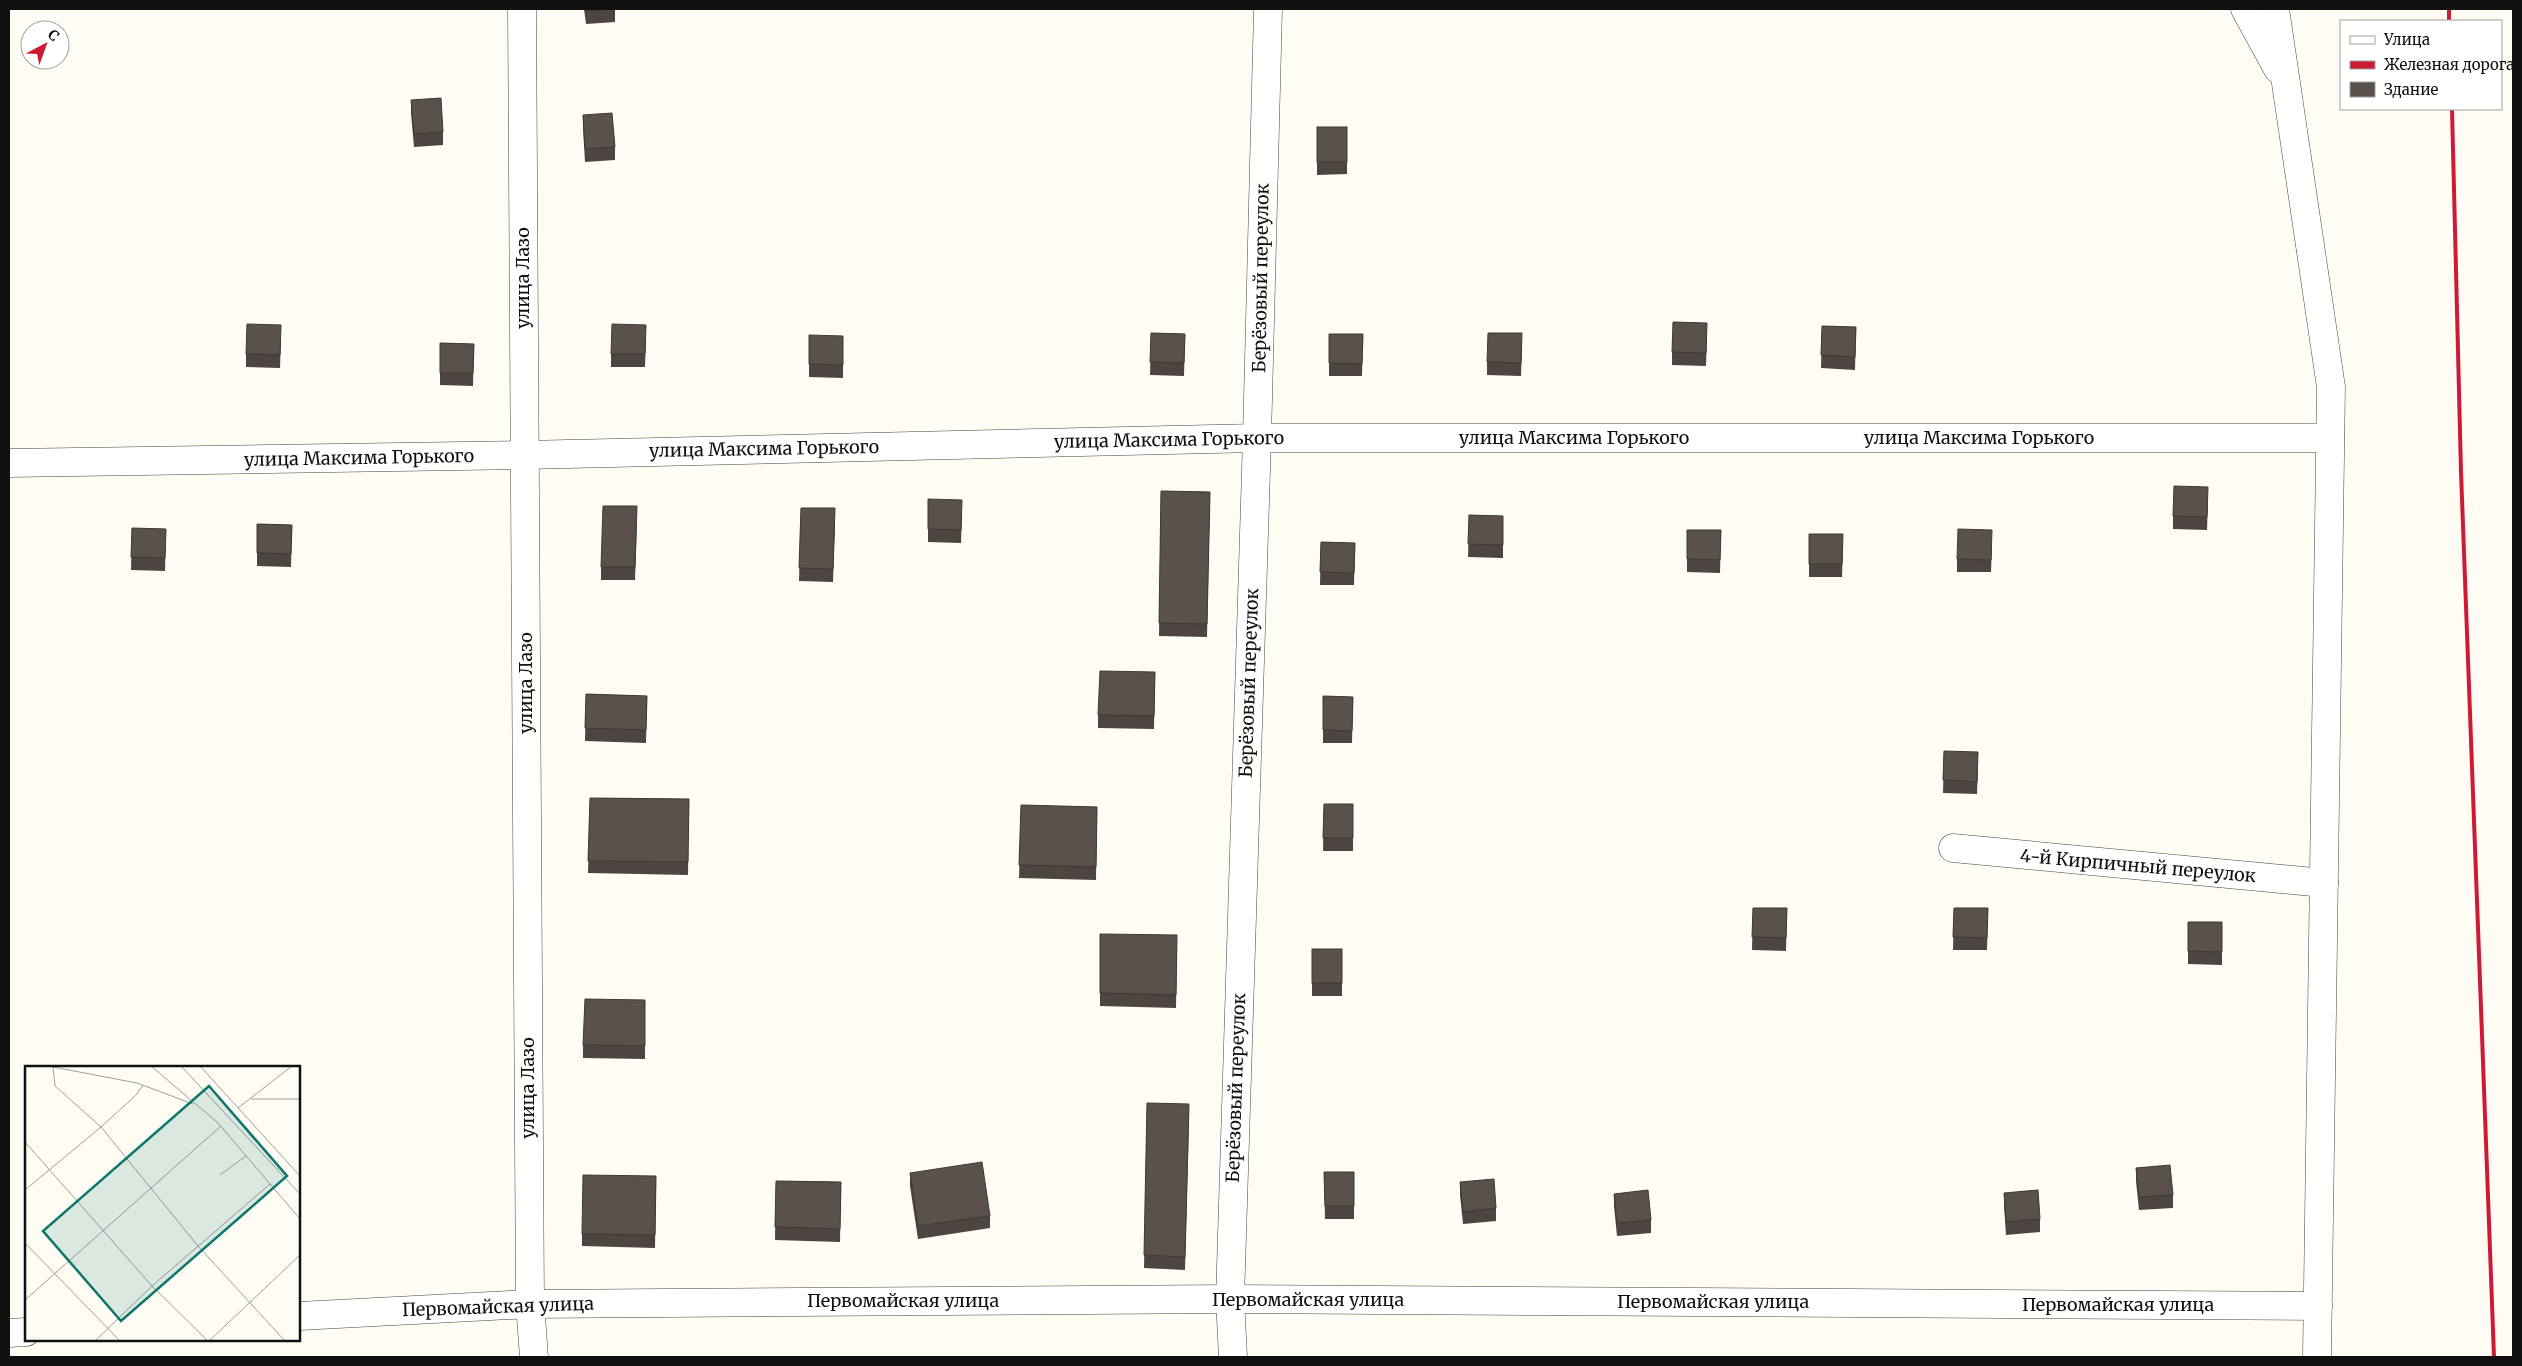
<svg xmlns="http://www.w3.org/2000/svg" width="2522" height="1366" viewBox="0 0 2522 1366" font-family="Merriweather,serif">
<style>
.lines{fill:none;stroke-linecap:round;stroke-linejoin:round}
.minor-casing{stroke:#434343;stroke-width:29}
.minor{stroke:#fff;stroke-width:28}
.rail{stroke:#cd1b36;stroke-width:4}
.wall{fill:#4d4541}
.building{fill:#5a504c;stroke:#3f3835}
.labels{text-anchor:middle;stroke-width:5;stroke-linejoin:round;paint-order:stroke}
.street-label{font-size:18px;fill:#101010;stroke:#fff}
.inset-road{fill:none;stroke:#9f9e99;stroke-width:1}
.view{fill:#0f766e;fill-opacity:0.15;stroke:#0f766e;stroke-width:2.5}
.inset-edge{fill:none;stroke:#101010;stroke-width:2.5}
</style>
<rect width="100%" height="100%" fill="#fffcf4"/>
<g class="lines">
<g class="minor-casing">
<g id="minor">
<path d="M522,9L530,1304L534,1357"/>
<path d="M2245,9L2278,69"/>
<path d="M2275,9L2331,387L2317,1357"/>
<path d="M9,463L524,455L1257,438H2330"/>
<path d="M1953,848L2324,883"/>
<path d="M299,1316L530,1304L1230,1299L2318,1306"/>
<path d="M9,1333L26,1332"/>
<path d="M1233,1357L1230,1299L1257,438L1268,9"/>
</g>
</g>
<use href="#minor" class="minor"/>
<g class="rail">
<path d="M2449,9V21"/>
<path d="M2452,109L2461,472L2494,1357"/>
</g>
</g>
<g class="wall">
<path d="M584,9H615V22L586,24Z"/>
<path d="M411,100L443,132V145L414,147L411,113Z"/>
<path d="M583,115L615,147V160L585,162L583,128Z"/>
<path d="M1317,127H1347V174L1317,175Z"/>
<path d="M1822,326L1856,327L1855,370L1821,368Z"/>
<path d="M1151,333L1185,334L1184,376L1150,375Z"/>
<path d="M1329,334H1363L1362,376H1329Z"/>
<path d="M843,336V378L809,377V364Z"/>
<path d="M1707,336L1706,366L1672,365V352Z"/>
<path d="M281,338L280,368L246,367V354Z"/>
<path d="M646,338L645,367H611V354Z"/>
<path d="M440,343L474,344L473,386L440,385Z"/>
<path d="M1522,346L1521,376L1487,375V362Z"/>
<path d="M1161,491L1210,492L1207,637L1159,636Z"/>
<path d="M2208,500L2207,530L2173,529V516Z"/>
<path d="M801,508L835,521L833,582L799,581Z"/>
<path d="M962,513L961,543L928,542V529Z"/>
<path d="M1469,515L1503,516V558L1468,557Z"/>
<path d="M637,519L635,580H601V567Z"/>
<path d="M257,524L292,525L291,567L257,566Z"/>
<path d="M132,528L166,529L165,571L131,570Z"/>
<path d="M1687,530H1721L1720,573L1687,572Z"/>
<path d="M1809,534L1843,547L1842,577H1809Z"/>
<path d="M1321,542L1355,543L1354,585H1320Z"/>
<path d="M1992,543L1991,572H1957V559Z"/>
<path d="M1155,672L1154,729L1098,728V715Z"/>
<path d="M586,694L647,696L646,743L585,741Z"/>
<path d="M1323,696L1353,697L1352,743H1323Z"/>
<path d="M1944,751L1978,765L1977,794L1943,793Z"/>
<path d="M590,798L689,799L688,875L588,873Z"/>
<path d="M1324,804H1353V851H1323Z"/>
<path d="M1021,805L1097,807L1096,880L1019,878Z"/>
<path d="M1753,908H1787L1786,951L1752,950Z"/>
<path d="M1954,908H1988L1987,950H1953Z"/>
<path d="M2188,922H2222V965L2188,964Z"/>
<path d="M1177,948L1176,1008L1100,1006V993Z"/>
<rect x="1312" y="949" width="30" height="47"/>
<path d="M645,1000V1059L583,1058V1045Z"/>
<path d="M1147,1103L1189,1116L1185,1270L1144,1268Z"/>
<path d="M2136,1168L2173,1195V1208L2139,1210L2136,1181Z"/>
<path d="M1324,1172H1354V1219H1325Z"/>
<path d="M910,1173L990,1216V1228L918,1239L910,1186Z"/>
<path d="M656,1176L655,1248L582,1246V1234Z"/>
<path d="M776,1181L841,1182L840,1242L775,1240Z"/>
<path d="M1460,1182L1496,1208V1221L1463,1224L1460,1195Z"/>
<path d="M2004,1193L2040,1219V1232L2006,1235L2004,1205Z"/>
<path d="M1614,1194L1651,1220V1233L1617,1236L1614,1206Z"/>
</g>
<g class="building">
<path d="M585,9H615L586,11Z"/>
<path d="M441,98L443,132L414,134L411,100Z"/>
<path d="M612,113L615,147L585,149L583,115Z"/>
<rect x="1317" y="127" width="30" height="35"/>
<path d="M1673,322L1707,323L1706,353L1672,352Z"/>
<path d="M247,324L281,325L280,355L246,354Z"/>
<path d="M612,324L646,325L645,354H611Z"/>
<path d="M1822,326L1856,327L1855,357L1821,355Z"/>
<path d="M1151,333L1185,334L1184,363L1150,362Z"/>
<path d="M1488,333H1522L1521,363L1487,362Z"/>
<path d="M1329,334H1363L1362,364L1329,363Z"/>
<path d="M809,335L843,336V365L809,364Z"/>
<path d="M440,343L474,344L473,373H440Z"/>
<path d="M2174,486L2208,487L2207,517L2173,516Z"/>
<path d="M1161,491L1210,492L1207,624L1159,623Z"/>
<path d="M928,499L962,500L961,530L928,529Z"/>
<path d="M603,506H637L635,567H601Z"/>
<path d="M801,508H835L833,569L799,568Z"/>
<path d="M1469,515L1503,516V545L1468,544Z"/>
<path d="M257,524L292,525L291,554L257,553Z"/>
<path d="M132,528L166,529L165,558L131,557Z"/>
<path d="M1958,529L1992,530L1991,560L1957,559Z"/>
<path d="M1687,530H1721L1720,560L1687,559Z"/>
<path d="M1809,534H1843L1842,564H1809Z"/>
<path d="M1321,542L1355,543L1354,573L1320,572Z"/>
<path d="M1100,671L1155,672L1154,716L1098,715Z"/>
<path d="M586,694L647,696L646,730L585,728Z"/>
<path d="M1323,696L1353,697L1352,731L1323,730Z"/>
<path d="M1944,751L1978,752L1977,782L1943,780Z"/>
<path d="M590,798L689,799L688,862L588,861Z"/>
<path d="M1324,804H1353V838H1323Z"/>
<path d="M1021,805L1097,807L1096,867L1019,865Z"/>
<path d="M1753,908H1787L1786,938L1752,937Z"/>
<path d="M1954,908H1988L1987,938L1953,937Z"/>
<path d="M2188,922H2222V952L2188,951Z"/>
<path d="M1100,934L1177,935L1176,995L1100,993Z"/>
<rect x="1312" y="949" width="30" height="34"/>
<path d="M585,999L645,1000V1046L583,1045Z"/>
<path d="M1147,1103L1189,1104L1185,1257L1144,1255Z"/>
<path d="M982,1162L990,1216L918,1226L910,1173Z"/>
<path d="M2170,1165L2173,1195L2139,1197L2136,1168Z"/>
<path d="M1324,1172H1354V1206H1325Z"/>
<path d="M583,1175L656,1176L655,1235L582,1234Z"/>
<path d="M1494,1179L1496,1208L1463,1212L1460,1182Z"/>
<path d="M776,1181L841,1182L840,1229L775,1227Z"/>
<path d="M1648,1190L1651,1220L1617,1223L1614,1194Z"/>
<path d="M2038,1190L2040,1219L2006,1222L2004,1193Z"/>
</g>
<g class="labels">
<g class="street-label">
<text transform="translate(523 278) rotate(-90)" y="6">улица Лазо</text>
<text transform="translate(1261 278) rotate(-89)" y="6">Берёзовый переулок</text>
<text x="1574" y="444">улица Максима Горького</text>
<text x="1979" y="444">улица Максима Горького</text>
<text transform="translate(1169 440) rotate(-1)" y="6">улица Максима Горького</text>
<text transform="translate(764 449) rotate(-1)" y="6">улица Максима Горького</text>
<text transform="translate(359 458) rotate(-1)" y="6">улица Максима Горького</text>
<text transform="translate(526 683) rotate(-90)" y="6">улица Лазо</text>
<text transform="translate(1249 683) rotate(-88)" y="6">Берёзовый переулок</text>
<text transform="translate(2138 866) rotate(5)" y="6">4-й Кирпичный переулок</text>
<text transform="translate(528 1088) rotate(-90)" y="6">улица Лазо</text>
<text transform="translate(1236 1088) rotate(-88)" y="6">Берёзовый переулок</text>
<text x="1308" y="1306">Первомайская улица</text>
<text x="903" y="1307">Первомайская улица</text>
<text x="1713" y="1308">Первомайская улица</text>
<text x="2118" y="1311">Первомайская улица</text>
<text transform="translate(498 1307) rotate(-2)" y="6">Первомайская улица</text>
</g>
</g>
<g transform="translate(25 1066)">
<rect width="275" height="275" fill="#fffcf4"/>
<path class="inset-road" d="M23,0L112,17L168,38M126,0L193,57L275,153M156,0L275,128M175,0L275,110M28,1L30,20L76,61L173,180L260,275M226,33H275M213,42L267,0M0,76L127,220L183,275M195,109L221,90M0,124L76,61L111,29L118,19M0,177L95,275M0,234L196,60M70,275L127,220L245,118M184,275L275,189"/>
<path class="view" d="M184,20L262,110L96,255L18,165Z"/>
<rect width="275" height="275" class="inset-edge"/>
</g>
<rect width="2522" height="1366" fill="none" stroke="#101010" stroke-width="20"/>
<rect x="2340" y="20" width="162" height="90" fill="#ffffff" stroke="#9f9f9f"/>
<rect x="2350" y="36" width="25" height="8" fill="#ffffff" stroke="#9f9f9f"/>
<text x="2384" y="45" font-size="15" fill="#101010">Улица</text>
<rect x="2350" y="61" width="25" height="8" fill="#cd1b36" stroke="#9f9f9f"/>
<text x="2384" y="70" font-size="15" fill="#101010">Железная дорога</text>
<rect x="2350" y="82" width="25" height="15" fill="#5a504c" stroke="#9f9f9f"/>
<text x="2384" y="95" font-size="15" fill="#101010">Здание</text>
<g transform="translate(45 45) rotate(41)"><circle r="24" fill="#ffffff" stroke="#9f9f9f"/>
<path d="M0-4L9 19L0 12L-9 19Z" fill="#cd1b36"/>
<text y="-8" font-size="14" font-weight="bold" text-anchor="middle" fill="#101010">С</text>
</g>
</svg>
